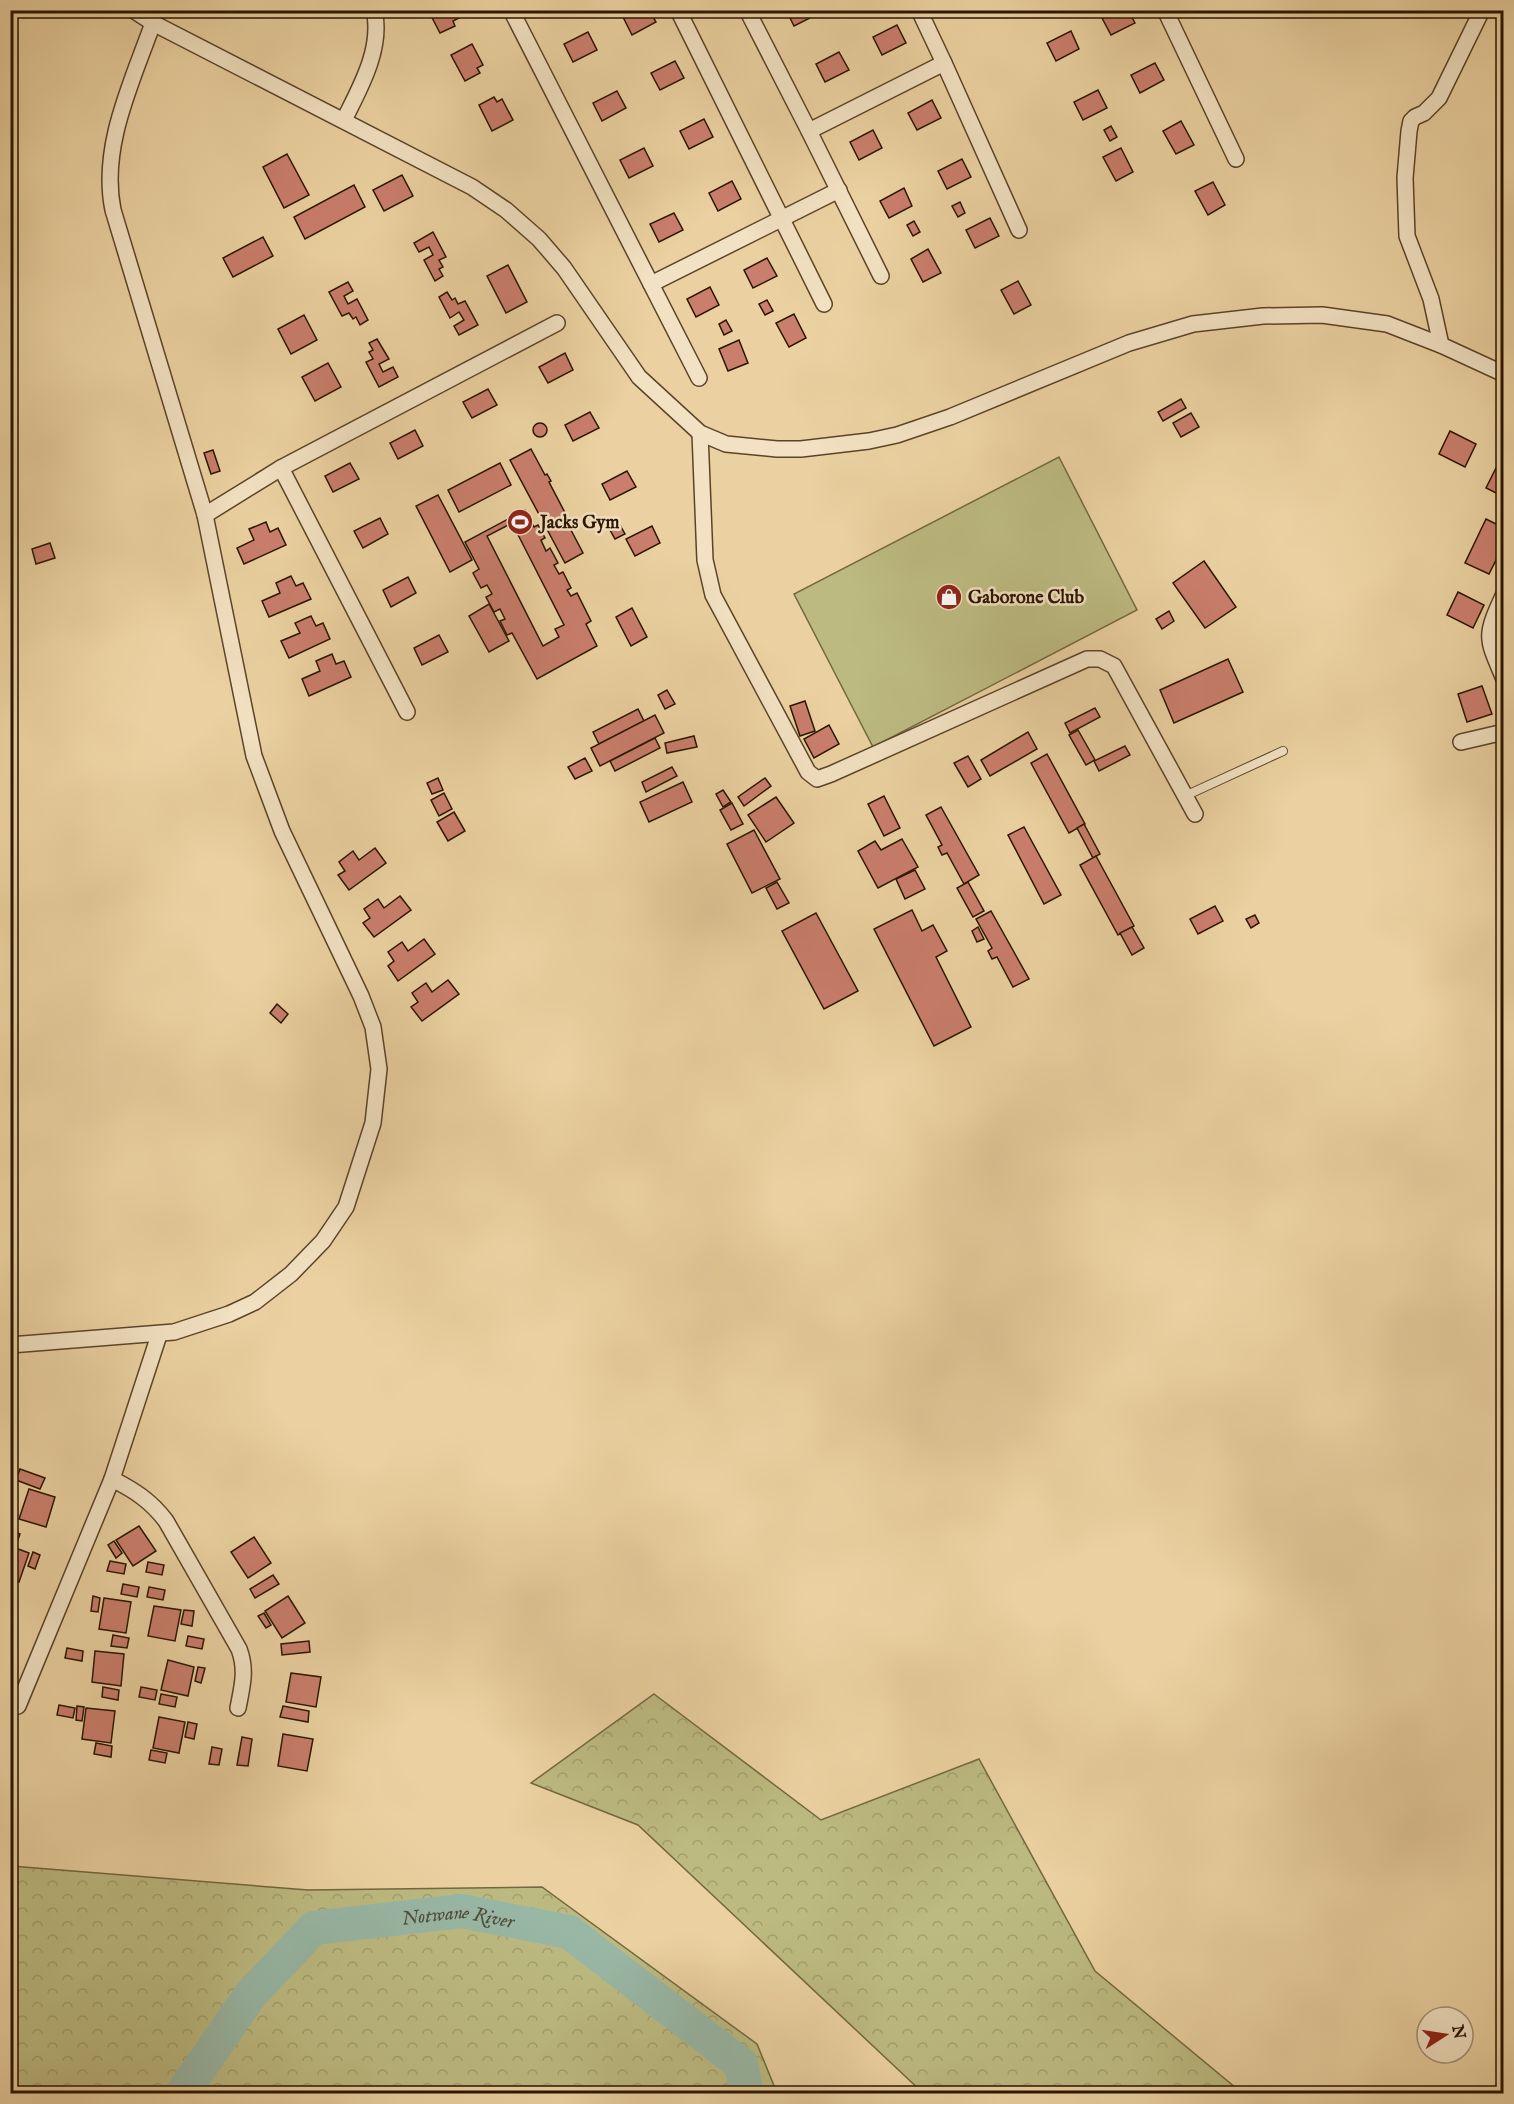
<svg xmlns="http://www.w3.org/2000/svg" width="1514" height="2104" viewBox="0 0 1514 2104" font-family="'IM FELL English',serif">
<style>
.grass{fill:#bcba81;stroke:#736840;stroke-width:1.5}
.forest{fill:url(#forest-crowns);stroke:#736840;stroke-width:1.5}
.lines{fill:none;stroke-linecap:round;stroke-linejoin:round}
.river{stroke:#98b7a5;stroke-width:34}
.building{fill:#ca7e6c;stroke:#2a1500;stroke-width:1.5;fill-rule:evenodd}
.service-casing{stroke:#5a4428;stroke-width:10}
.minor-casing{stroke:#5a4428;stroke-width:18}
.service{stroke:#f2e1c2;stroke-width:8}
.minor{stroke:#f2e1c2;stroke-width:15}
.labels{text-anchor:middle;stroke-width:5;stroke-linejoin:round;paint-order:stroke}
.poi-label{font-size:18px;font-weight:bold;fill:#2a1500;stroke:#f2e1c2;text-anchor:start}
.water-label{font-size:20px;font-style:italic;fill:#504e3a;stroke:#f2e1c2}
</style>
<defs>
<pattern id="forest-crowns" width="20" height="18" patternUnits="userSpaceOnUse" patternTransform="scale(1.5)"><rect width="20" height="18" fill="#bcba81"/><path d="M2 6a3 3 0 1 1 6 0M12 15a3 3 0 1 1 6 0" fill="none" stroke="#a29f6e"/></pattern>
</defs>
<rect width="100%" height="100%" fill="#ebd1a1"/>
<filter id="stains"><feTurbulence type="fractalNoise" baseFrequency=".00333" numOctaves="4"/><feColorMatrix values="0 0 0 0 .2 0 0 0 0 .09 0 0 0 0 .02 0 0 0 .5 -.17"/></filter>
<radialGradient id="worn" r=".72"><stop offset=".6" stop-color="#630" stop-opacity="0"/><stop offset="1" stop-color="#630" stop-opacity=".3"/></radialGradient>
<path class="grass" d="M1059,457L1137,610L873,747L794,594Z"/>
<g class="forest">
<path d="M654,1694L821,1820L979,1759L1095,1971L1242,2093H923L638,1825L531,1783Z"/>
<path d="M11,1866L308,1890L542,1887L757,2044L777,2093H11Z"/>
</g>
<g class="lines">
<path class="river" id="s1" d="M182,2094L251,1994L314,1928L462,1911L569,1932L741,2064L747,2094"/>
</g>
<g class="building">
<path d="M428,10H455L459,18L453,21L455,26L440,33Z"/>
<path d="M635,10H649L656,22L632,35L623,17Z"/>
<path d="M786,10H816L818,14L794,26Z"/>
<path d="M1116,10H1128L1135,23L1111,35L1102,18Z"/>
<path d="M897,25L906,43L882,55L873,37Z"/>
<path d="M1071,31L1079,49L1056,61L1047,43Z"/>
<path d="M588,32L597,50L573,62L564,44Z"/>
<path d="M472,44L483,65L477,68L480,73L465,81L451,55Z"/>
<path d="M839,52L849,70L825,82L816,64Z"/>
<path d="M675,61L684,78L660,90L651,73Z"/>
<path d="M1155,63L1164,80L1140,93L1131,75Z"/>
<path d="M1098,90L1107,108L1083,120L1074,102Z"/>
<path d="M617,91L626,108L602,121L593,103Z"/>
<path d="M494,97L497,102L502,99L513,120L492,131L479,105Z"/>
<path d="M932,100L941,118L917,130L908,113Z"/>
<path d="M704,119L713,137L689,149L680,131Z"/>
<path d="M1181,121L1194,145L1176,154L1163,131Z"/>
<path d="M1111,126L1117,137L1110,141L1104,130Z"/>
<path d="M873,130L882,148L859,160L850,142Z"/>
<path d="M644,148L653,166L629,178L620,160Z"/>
<path d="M1121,148L1133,172L1116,181L1103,157Z"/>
<path d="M287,154L309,195L284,208L263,167Z"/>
<path d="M962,159L971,177L947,189L938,171Z"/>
<path d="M402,175L413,196L384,211L373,190Z"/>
<path d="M732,181L741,199L718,211L709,193Z"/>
<path d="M1213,182L1225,205L1208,215L1195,191Z"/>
<path d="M354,185L365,207L305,239L294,217Z"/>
<path d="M904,188L912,206L889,218L880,201Z"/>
<path d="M960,202L965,213L958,217L952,206Z"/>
<path d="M674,213L683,230L659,242L650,224Z"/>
<path d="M990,218L999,236L975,248L966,230Z"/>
<path d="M914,221L920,232L913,236L907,225Z"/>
<path d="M433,232L446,257L439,260L443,267L439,269L443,276L435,281L424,260L433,255L429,247L419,252L414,243Z"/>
<path d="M263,237L273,256L233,277L223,258Z"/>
<path d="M928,249L941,273L923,282L911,259Z"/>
<path d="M767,258L777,276L753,288L744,270Z"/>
<path d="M508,265L527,302L506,313L487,276Z"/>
<path d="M1018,281L1031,305L1014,314L1001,290Z"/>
<path d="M348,282L353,291L344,296L348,304L357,299L368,320L360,325L356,317L353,319L349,313L342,316L329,292Z"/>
<path d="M710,287L719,305L696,317L687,299Z"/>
<path d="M447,292L452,300L455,298L458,304L465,301L478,325L459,335L454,326L464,320L459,312L450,318L439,297Z"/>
<path d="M767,300L773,311L765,315L759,304Z"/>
<path d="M794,314L806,338L789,347L776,323Z"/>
<path d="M304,315L317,340L291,354L278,329Z"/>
<path d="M726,320L732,331L724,335L719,324Z"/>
<path d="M377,339L389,359L379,364L383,372L393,367L398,377L379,387L366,362L373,359L369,352L373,350L369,343Z"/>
<path d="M739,340L748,363L728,371L719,349Z"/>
<path d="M565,353L573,370L548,383L539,367Z"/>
<path d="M328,363L341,387L315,401L302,377Z"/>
<path d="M488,389L497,405L472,418L463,402Z"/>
<path d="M1181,399L1186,408L1163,421L1158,412Z"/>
<path d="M590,412L599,428L573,441L565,425Z"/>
<path d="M1191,413L1199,427L1181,437L1173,423Z"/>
<circle cx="540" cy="430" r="7"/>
<path d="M415,430L423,446L398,459L390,443Z"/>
<path d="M1450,431L1476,444L1465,467L1439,454Z"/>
<path d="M531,449L545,475L547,474L551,481L549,482L573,528L571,530L583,553L565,563L510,460Z"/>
<path d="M213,450L220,471L211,474L204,453Z"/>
<path d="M350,463L359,479L333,492L325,476Z"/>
<path d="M500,463L511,485L459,512L448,490Z"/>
<path d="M1498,464L1504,467V497L1486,488Z"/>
<path d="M627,471L636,487L610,500L602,484Z"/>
<path d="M438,495L472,560L450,572L416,506Z"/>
<path d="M525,510L534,527L538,525L545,538L541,540L546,551L550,548L558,563L554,565L559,574L563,572L571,588L567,590L571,596L577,593L591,621L586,624L597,646L537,679L512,633L507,635L500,621L505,619L500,609L494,612L486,597L492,594L487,585L481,588L473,573L479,569L465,542ZM512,523L564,625L555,629L559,637L543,646L487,536Z"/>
<path d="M380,518L388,534L363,548L354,531Z"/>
<path d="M1486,519L1504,528V544L1489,574L1465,563Z"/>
<path d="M266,522L270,532L278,528L286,545L244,564L237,548L254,540L249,529Z"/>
<path d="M620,525L625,534L615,539L610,530Z"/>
<path d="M652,526L660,543L635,556L626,539Z"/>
<path d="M50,543L55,558L36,564L32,549Z"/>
<path d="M1204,561L1236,607L1205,628L1173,583Z"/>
<path d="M291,576L296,586L303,583L311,599L269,617L262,601L280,593L276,583Z"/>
<path d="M408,577L416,593L391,607L383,590Z"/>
<path d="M1458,592L1484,605L1473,628L1447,615Z"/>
<path d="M489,604L509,641L489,652L469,616Z"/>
<path d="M632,608L647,637L631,646L616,617Z"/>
<path d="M1169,611L1174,621L1162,629L1156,619Z"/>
<path d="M311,616L316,626L323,623L330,639L289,658L281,641L300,633L295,623Z"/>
<path d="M439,635L448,652L422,665L414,648Z"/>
<path d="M332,654L336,664L344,661L351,677L309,696L302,679L320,671L316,661Z"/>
<path d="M1228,659L1243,692L1174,723L1160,690Z"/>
<path d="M1482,686L1492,714L1467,722L1458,694Z"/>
<path d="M667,690L675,704L665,709L658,695Z"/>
<path d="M805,701L815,731L800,736L790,706Z"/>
<path d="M1095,708L1100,717L1070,733L1065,723Z"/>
<path d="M638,709L644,721L599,744L593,732Z"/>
<path d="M655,715L664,733L600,766L591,748Z"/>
<path d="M829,725L839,744L814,758L804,739Z"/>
<path d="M1078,730L1095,760L1086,765L1069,735Z"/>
<path d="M1028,732L1037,749L990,776L981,760Z"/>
<path d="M694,736L697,747L667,753L665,743Z"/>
<path d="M655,738L660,748L615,771L610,761Z"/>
<path d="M1125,746L1130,755L1099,771L1094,761Z"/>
<path d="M1047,754L1085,824L1069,833L1031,763Z"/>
<path d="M968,756L981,779L968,787L954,763Z"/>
<path d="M585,758L592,771L575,779L568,767Z"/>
<path d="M672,767L677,776L646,792L642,782Z"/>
<path d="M438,778L443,790L432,794L427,783Z"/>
<path d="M765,778L771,786L744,806L738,797Z"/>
<path d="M683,782L692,802L649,822L640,802Z"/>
<path d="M723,790L731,802L723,807L716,794Z"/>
<path d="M444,793L452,809L439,816L431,800Z"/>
<path d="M884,796L900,828L884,836L868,804Z"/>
<path d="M776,797L794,823L766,842L748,815Z"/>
<path d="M732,803L743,824L731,830L720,810Z"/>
<path d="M941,807L979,875L964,884L947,853L942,855L938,847L942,845L926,815Z"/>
<path d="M454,812L465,831L448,841L437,822Z"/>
<path d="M1084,824L1100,854L1093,858L1077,828Z"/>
<path d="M1024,827L1061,895L1044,904L1008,835Z"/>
<path d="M754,830L780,879L752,893L727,844Z"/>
<path d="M902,839L918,867L878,888L858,851L875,841L881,850Z"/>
<path d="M375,848L386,863L349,890L338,875L345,871L339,862L353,851L359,860Z"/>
<path d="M1096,856L1134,926L1118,935L1080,865Z"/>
<path d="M915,870L925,889L905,899L896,879Z"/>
<path d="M777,882L789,903L777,909L766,888Z"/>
<path d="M968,882L984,911L973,917L957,888Z"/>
<path d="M400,896L411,910L374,937L363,923L370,918L364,909L378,899L384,908Z"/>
<path d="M1215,906L1223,921L1198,934L1190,919Z"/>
<path d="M912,910L922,931L933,925L947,951L936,957L971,1027L934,1046L874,929Z"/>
<path d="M991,911L1029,979L1013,987L997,957L992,959L988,951L992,948L976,919Z"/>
<path d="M816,913L858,991L824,1009L782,931Z"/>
<path d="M1255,915L1259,923L1251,928L1246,919Z"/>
<path d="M978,927L984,939L977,942L972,931Z"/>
<path d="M1132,927L1144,948L1132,955L1120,933Z"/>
<path d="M424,939L435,954L398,981L388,966L394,961L388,952L402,942L408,951Z"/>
<path d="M448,980L459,994L422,1021L411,1007L418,1002L412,993L426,983L432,992Z"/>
<path d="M277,1004L288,1014L281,1023L270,1013Z"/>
<path d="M20,1469L45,1478L40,1489L16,1480Z"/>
<path d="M29,1489L55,1497L46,1527L19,1519Z"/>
<path d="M139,1526L156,1551L133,1566L116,1540Z"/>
<path d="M10,1530L20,1534L16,1545L10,1543Z"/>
<path d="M254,1537L271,1563L248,1578L231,1552Z"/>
<path d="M114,1541L122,1553L116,1558L108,1545Z"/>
<path d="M10,1546L29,1553L19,1582L10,1579Z"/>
<path d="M33,1552L40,1555L35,1569L28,1566Z"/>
<path d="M110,1561L126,1564L124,1574L107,1571Z"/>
<path d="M148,1562L164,1565L162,1575L146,1572Z"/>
<path d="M273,1575L279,1584L255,1598L250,1589Z"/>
<path d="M123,1584L139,1587L137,1597L121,1594Z"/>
<path d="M149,1587L165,1590L163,1600L147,1597Z"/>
<path d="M93,1596L100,1598L98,1612L91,1611Z"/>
<path d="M288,1596L305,1623L282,1638L265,1611Z"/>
<path d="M104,1598L131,1602L126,1633L99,1629Z"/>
<path d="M154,1606L181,1610L175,1641L148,1636Z"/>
<path d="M184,1610L194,1611L192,1626L181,1624Z"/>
<path d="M264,1613L271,1625L266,1628L258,1616Z"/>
<path d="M113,1635L129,1638L127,1648L111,1646Z"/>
<path d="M188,1636L204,1639L202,1649L186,1646Z"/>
<path d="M309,1641L310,1652L282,1655L281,1644Z"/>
<path d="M67,1648L83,1651L82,1661L65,1658Z"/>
<path d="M95,1651L124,1654L121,1686L92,1682Z"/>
<path d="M168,1660L194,1667L188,1696L161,1690Z"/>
<path d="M198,1667L205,1668L201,1683L195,1681Z"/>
<path d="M291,1673L321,1677L316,1707L286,1702Z"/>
<path d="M103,1687L119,1690L118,1700L102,1697Z"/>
<path d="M141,1687L157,1690L155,1700L139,1697Z"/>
<path d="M161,1694L177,1697L175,1707L159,1704Z"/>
<path d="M59,1705L75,1708L73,1718L57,1715Z"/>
<path d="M77,1706L84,1707L82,1721L76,1720Z"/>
<path d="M283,1706L309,1711L308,1722L280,1717Z"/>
<path d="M86,1708L115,1711L111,1743L82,1739Z"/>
<path d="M159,1717L185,1722L179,1753L153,1748Z"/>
<path d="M188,1722L197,1724L194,1739L185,1737Z"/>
<path d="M283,1734L313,1739L307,1771L278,1766Z"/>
<path d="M242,1737L252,1739L248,1766L237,1765Z"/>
<path d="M96,1743L112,1746L111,1757L94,1754Z"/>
<path d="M212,1747L222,1749L219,1765L209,1764Z"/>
<path d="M151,1750L167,1753L165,1763L149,1760Z"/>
</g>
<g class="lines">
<g class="service-casing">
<path id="service" d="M1185,796L1283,751"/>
</g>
<g class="minor-casing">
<g id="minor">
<path d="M133,10L153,23L472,187L506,210L539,239L564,268L639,377L700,433L726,444L777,449H801L869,441L897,435L950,417L1129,343L1193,324L1263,316L1322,315L1387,324L1441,345L1504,374"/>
<path d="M511,10L699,378"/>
<path d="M678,10L824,304"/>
<path d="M747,10L809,131L881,276"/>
<path d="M919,10L944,63L1019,230"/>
<path d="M1165,10L1236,159"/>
<path d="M344,120C360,88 383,48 374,10"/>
<path d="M809,131L944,63"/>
<path d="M651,284L839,190"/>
<path d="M1441,345L1431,299L1407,236L1405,178L1409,131L1411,121L1415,117L1424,113L1439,98L1482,10"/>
<path d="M700,433L705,560L713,595L808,772L817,779L831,774L1087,659H1100L1114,666L1195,814"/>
<path d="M281,468L407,712"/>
<path d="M205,515L281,468L557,323"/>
<path d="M1504,594C1484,637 1486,637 1504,679"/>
<path d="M1461,742L1504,732"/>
<path d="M10,1345L174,1332L229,1314L255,1302L291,1274L323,1241L346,1207L373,1123L379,1069L373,1027L361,996L282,831L254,756L205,515L113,210C100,147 132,82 153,23"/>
<path d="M112,1479C134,1490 151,1501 166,1521L239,1649C247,1670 242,1687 238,1708"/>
<path d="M18,1706L112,1479L159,1335"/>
</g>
</g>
<use href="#service" class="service"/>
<use href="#minor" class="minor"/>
</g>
<defs>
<g id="stadium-disc" transform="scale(1.35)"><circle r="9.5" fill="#8f2418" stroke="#f2e1c2"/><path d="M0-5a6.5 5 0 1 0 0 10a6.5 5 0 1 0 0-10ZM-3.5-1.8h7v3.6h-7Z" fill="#fff"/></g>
<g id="shop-disc" transform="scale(1.35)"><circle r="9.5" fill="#8f2418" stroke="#f2e1c2"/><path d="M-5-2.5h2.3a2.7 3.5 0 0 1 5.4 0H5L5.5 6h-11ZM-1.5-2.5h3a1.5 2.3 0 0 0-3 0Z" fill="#fff"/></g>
</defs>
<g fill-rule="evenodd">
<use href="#stadium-disc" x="520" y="522"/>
<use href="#shop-disc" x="949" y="597"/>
</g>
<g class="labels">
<g class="poi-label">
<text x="540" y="528">Jacks Gym</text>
<text x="968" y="603">Gaborone Club</text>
</g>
<g class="water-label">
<text dy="7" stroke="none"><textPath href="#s1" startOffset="358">Notwane River</textPath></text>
</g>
</g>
<rect width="1514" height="2104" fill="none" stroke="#ebd1a1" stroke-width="36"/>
<rect x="12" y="12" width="1490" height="2080" fill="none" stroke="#2a1500" stroke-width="3"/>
<rect x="18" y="18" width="1478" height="2068" fill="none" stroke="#2a1500" stroke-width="1.5"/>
<g transform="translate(1445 2035) rotate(78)"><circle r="28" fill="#f2e1c2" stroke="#a28f74" stroke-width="1.5"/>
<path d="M0-4.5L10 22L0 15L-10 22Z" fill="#8f2418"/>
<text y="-9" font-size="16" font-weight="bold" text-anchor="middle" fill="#2a1500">N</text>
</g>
<rect width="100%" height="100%" filter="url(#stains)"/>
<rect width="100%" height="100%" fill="url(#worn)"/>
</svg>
